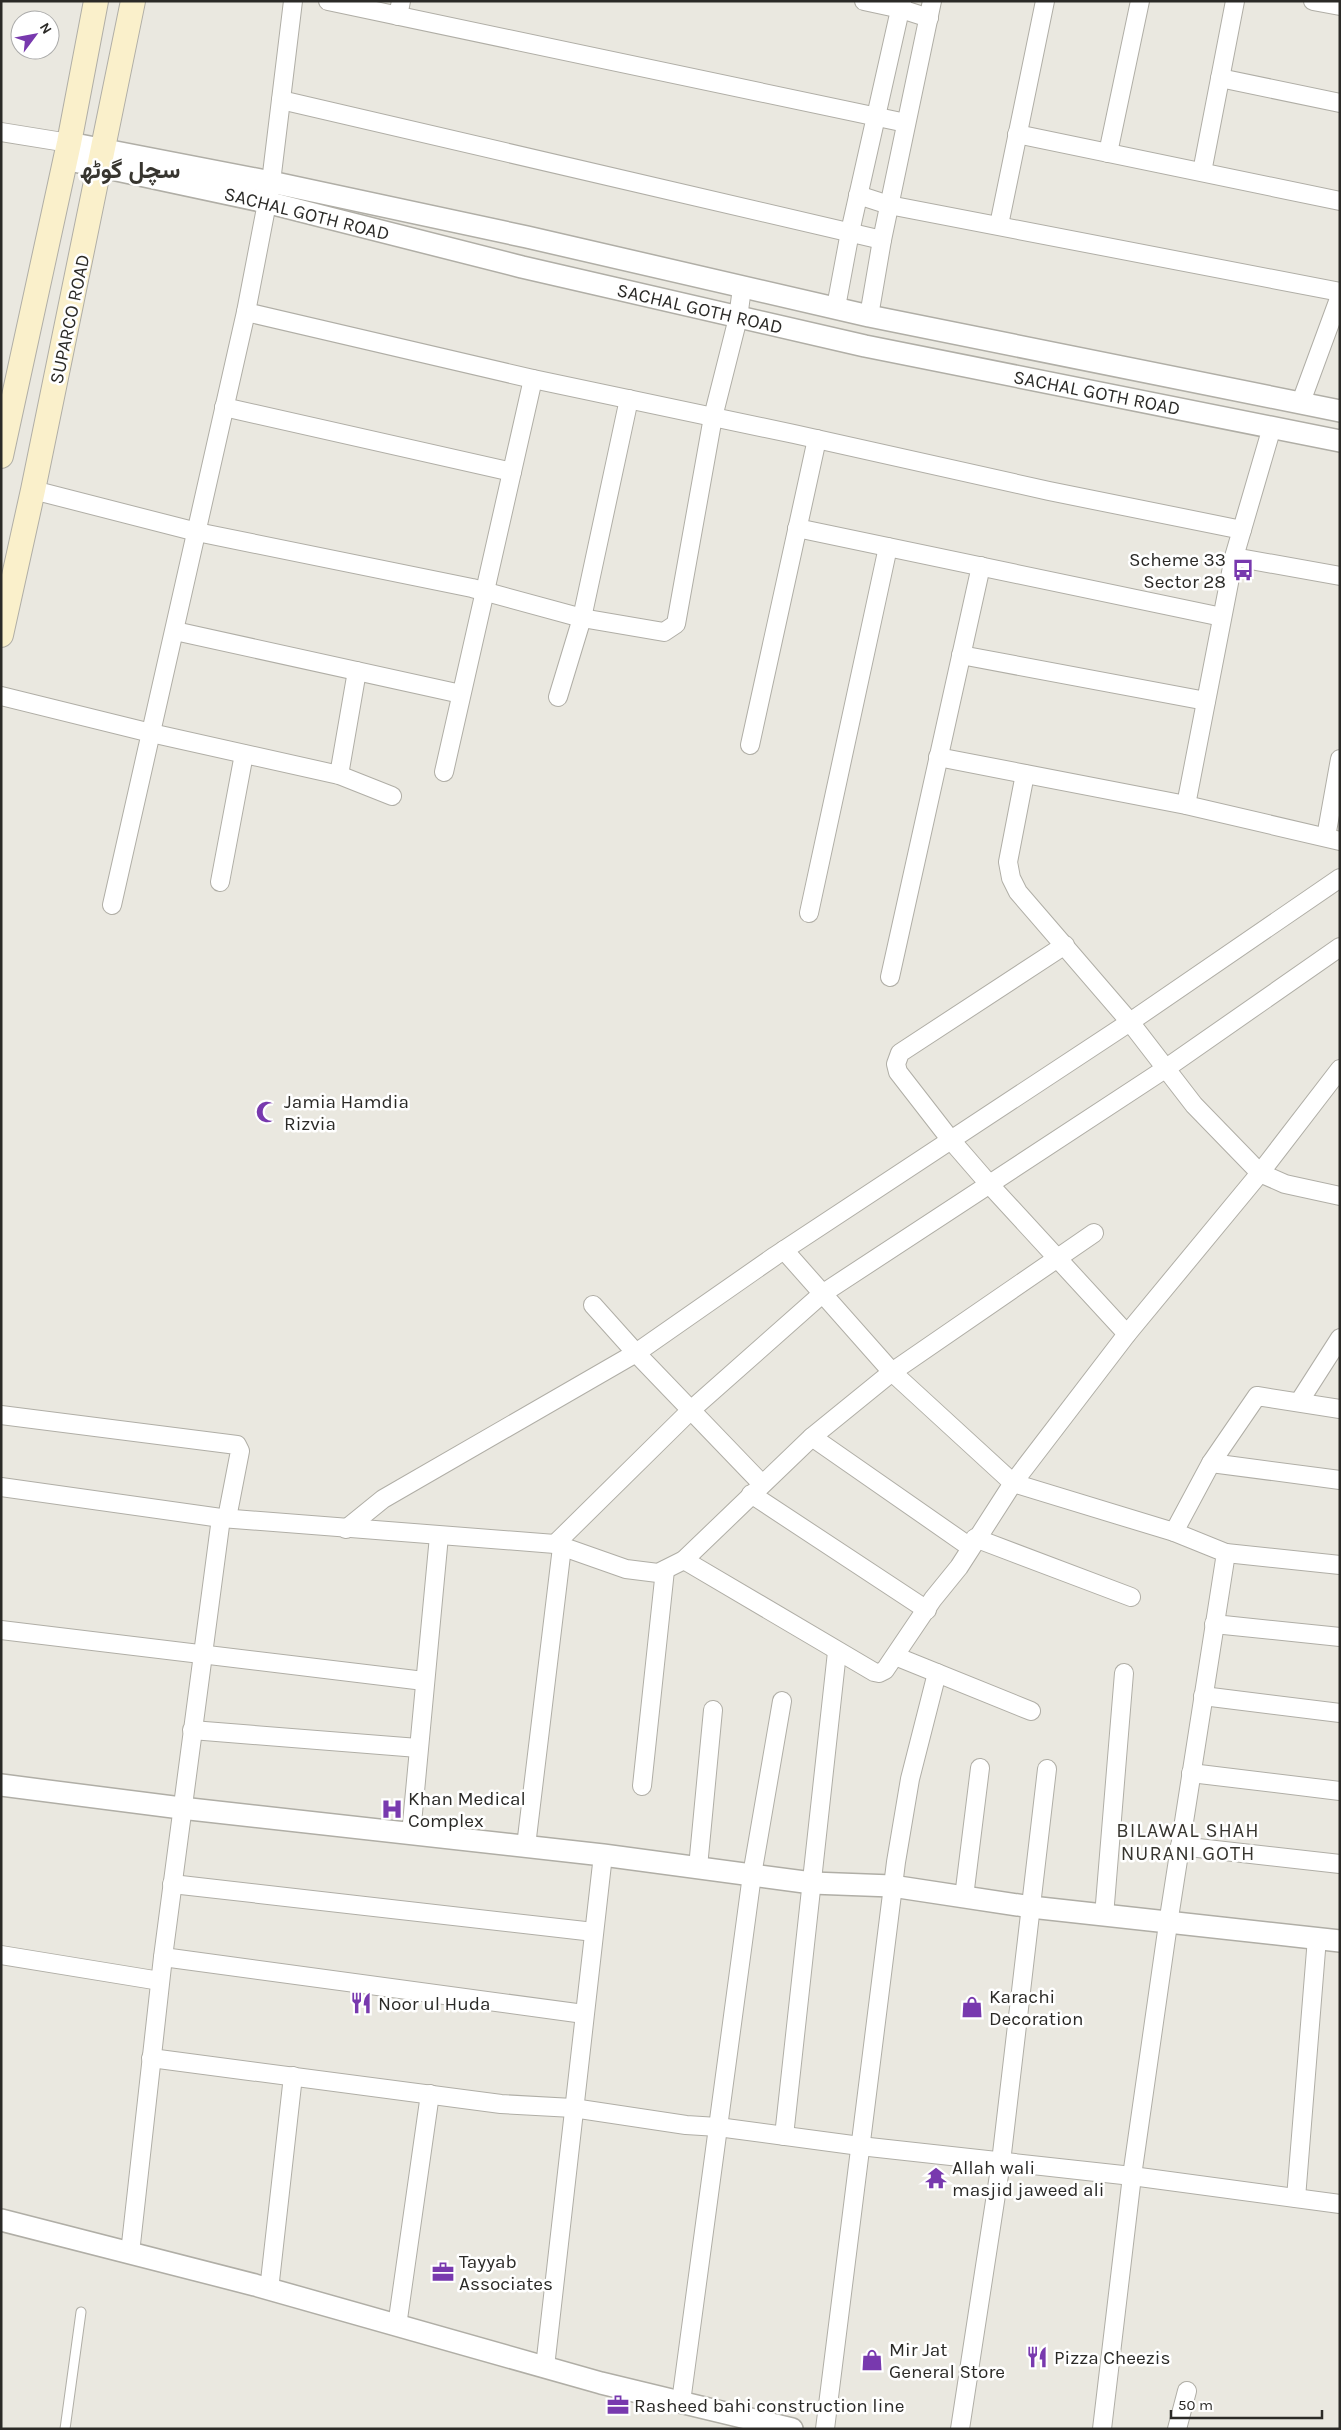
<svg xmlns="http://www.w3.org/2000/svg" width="1341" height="2430" viewBox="0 0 1341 2430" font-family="Karla,Vazirmatn,sans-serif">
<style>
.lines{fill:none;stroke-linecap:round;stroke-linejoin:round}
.service-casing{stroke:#b0aea6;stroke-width:11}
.minor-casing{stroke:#b0aea6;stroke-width:20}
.tertiary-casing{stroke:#b0aea6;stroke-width:24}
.secondary-casing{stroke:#b0aea6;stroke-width:26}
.service{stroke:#fff;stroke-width:9}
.minor{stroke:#fff;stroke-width:18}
.tertiary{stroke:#fff;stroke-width:21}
.secondary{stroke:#faf0cb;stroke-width:24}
.labels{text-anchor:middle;stroke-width:5;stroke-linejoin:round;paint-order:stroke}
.street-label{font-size:19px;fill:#2b2a27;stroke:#fff}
.poi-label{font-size:19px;fill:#2b2a27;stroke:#fff;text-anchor:start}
.neighbourhood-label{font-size:20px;letter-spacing:1px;fill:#37352f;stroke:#fff}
.district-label{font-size:24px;font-weight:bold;fill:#37352f;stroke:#fff}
</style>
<rect width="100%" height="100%" fill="#eae8e0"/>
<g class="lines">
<g class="service-casing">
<path id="service" d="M65,2429L81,2312"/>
</g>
<g class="minor-casing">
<g id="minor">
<path d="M328,1L906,123"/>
<path d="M864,1L901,9L929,18"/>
<path d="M1313,1L1340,6"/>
<path d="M398,16L401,1"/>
<path d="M1220,78L1340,103"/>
<path d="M281,100L882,240"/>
<path d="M1,132L69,143"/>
<path d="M1017,134L1340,201"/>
<path d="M1108,153L1140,1"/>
<path d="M1202,172L1235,1"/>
<path d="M858,195L889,205L1340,292"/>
<path d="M999,225L1045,1"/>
<path d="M836,307L850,232L902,1"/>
<path d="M246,312L533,379L794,434L1049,491L1242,530"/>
<path d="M869,316L882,240L932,1"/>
<path d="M1301,402L1340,296"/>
<path d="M224,407L512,472"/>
<path d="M33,490L197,532L472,588L582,618L664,632L676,624L713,417L738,318L742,288"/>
<path d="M797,528L1222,617"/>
<path d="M1234,557L1340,576"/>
<path d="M175,631L461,694"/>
<path d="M961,655L1206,701"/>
<path d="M1,696L151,733L339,775L392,796"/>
<path d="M558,697L582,618L629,399"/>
<path d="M750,745L817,439"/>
<path d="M938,757L1186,805L1340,841"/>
<path d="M444,772L533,379"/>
<path d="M1025,774L1008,862L1011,878L1018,892L1130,1022L1194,1105L1260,1173L1285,1184L1340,1196"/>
<path d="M339,775L357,671"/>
<path d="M1186,805L1234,557L1272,427"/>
<path d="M1326,837L1340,759"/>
<path d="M220,882L244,754"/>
<path d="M112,905L246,312L271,182L293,1"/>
<path d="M809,913L888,547"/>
<path d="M1065,945L900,1053L896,1064L898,1072L950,1139L989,1184L1127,1334"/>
<path d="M890,977L981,566"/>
<path d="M784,1250L892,1372L1013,1483L1174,1532L1211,1463L1257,1396L1340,1409"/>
<path d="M593,1305L636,1353L762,1484"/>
<path d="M1299,1402L1340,1338"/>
<path d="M1,1415L237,1445L240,1451L227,1518"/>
<path d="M812,1437L970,1547"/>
<path d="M1211,1463L1340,1480"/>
<path d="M1,1487L221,1518L555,1544L626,1569L658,1573L684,1560L812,1437L892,1372L1094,1233"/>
<path d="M751,1494L927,1610"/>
<path d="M346,1529L383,1499L636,1353L775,1256L1130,1022L1340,878"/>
<path d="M975,1538L1131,1597"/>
<path d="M555,1544L691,1410L822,1294L1165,1069L1340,947"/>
<path d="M1226,1553L1340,1565"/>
<path d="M684,1560L874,1672L879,1673L885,1670L933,1599L959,1567L1013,1483L1127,1334L1260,1173L1340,1069"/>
<path d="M1214,1624L1340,1637"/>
<path d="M1,1630L424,1681"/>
<path d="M895,1656L1031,1711"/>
<path d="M1203,1696L1340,1713"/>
<path d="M192,1730L418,1748"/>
<path d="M1191,1773L1340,1791"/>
<path d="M642,1786L665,1570"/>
<path d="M411,1834L439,1536"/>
<path d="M526,1846L562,1547"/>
<path d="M1180,1846L1340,1864"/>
<path d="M698,1867L713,1710"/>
<path d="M172,1884L594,1932"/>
<path d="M964,1897L980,1768"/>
<path d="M1104,1916L1124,1673"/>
<path d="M1,1955L160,1981"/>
<path d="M163,1957L584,2014"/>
<path d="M151,2058L501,2104L573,2108L686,2125L718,2127L860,2146L1132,2176L1340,2204"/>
<path d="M784,2136L837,1652"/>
<path d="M1296,2198L1317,1938"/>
<path d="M130,2253L163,1957L221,1518"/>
<path d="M269,2290L293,2076"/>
<path d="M397,2326L430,2094"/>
<path d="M545,2367L603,1855"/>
<path d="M681,2402L752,1875L782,1701"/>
<path d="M825,2429L896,1862L910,1779L937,1673"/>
<path d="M960,2429L1001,2162L1047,1769"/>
<path d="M1102,2429L1132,2176L1168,1924L1226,1553L1174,1532"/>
<path d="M1177,2429L1187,2391"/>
</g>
</g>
<g class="tertiary-casing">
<g id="tertiary">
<path d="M69,143L271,182L527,237L869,316L1340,411"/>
<path d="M65,159L266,202L522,267L865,346L1340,441"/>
<path d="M1,1785L181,1808L603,1855L812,1883L892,1886L1031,1907L1340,1941"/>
<path d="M1,2220L255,2285L601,2383L792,2429"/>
</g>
</g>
<g class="secondary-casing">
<g id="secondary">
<path d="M1,456L69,143L96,1"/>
<path d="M1,635L33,490L133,1"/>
</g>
</g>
<use href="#service" class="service"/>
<use href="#minor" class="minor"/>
<use href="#tertiary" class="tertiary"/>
<use href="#secondary" class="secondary"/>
</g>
<defs>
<g id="bus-bare" transform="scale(1.725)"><path d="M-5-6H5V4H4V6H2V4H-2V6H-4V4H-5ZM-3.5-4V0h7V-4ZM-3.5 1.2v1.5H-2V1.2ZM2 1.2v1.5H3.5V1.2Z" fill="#7839ae" stroke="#fff" stroke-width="2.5" paint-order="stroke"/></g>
<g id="mosque-bare" transform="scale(1.725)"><path d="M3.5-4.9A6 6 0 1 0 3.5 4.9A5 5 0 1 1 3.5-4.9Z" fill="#7839ae" stroke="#fff" stroke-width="2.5" paint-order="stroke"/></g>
<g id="hospital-bare" transform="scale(1.725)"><path d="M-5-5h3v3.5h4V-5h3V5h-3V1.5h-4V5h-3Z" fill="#7839ae" stroke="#fff" stroke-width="2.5" paint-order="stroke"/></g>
<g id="restaurant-bare" transform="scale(1.725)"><path d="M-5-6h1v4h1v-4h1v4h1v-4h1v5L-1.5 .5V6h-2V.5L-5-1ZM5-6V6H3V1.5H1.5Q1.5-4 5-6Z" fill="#7839ae" stroke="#fff" stroke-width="2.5" paint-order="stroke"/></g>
<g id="shop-bare" transform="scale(1.725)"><path d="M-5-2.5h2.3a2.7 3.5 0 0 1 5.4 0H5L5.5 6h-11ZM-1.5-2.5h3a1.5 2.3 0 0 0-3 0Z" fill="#7839ae" stroke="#fff" stroke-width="2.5" paint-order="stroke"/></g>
<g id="temple-bare" transform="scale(1.725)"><path d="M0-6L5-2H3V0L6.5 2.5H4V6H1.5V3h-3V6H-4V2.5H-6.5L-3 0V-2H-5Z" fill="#7839ae" stroke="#fff" stroke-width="2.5" paint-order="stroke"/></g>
<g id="office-bare" transform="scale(1.725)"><path d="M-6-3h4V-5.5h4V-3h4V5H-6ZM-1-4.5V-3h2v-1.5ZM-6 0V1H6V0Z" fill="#7839ae" stroke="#fff" stroke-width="2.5" paint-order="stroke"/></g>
</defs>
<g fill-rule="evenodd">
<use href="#bus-bare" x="1243" y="570"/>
<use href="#mosque-bare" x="267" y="1112"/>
<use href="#hospital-bare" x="392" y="1809"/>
<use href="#restaurant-bare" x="361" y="2003"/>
<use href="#shop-bare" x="972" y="2007"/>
<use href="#temple-bare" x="936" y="2178"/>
<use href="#office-bare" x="443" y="2272"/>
<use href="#restaurant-bare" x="1037" y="2357"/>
<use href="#shop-bare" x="872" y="2360"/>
<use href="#office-bare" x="618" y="2405"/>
</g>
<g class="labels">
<g class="street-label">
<text transform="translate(307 213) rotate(14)" y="7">SACHAL GOTH ROAD</text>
<text transform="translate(700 308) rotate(13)" y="7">SACHAL GOTH ROAD</text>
<text transform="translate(69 319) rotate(-78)" y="7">SUPARCO ROAD</text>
<text transform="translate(1097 392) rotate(11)" y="7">SACHAL GOTH ROAD</text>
</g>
<g class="poi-label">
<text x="1226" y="566" text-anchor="end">Scheme 33<tspan x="1226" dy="22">Sector 28</tspan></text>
<text x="284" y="1108">Jamia Hamdia<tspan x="284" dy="22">Rizvia</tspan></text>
<text x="408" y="1805">Khan Medical<tspan x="408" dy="22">Complex</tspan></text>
<text x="989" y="2003">Karachi<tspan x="989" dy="22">Decoration</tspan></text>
<text x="378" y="2010">Noor ul Huda</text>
<text x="952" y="2174">Allah wali<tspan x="952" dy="22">masjid jaweed ali</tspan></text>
<text x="459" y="2268">Tayyab<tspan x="459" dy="22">Associates</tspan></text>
<text x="889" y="2356">Mir Jat<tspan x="889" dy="22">General Store</tspan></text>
<text x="1054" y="2364">Pizza Cheezis</text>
<text x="634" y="2412">Rasheed bahi construction line</text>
</g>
<g class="neighbourhood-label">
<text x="1188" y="1837">BILAWAL SHAH<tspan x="1188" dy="23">NURANI GOTH</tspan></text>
</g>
<g class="district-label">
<text x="130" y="178">سچل گوٹھ</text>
</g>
</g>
<rect width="1341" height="2430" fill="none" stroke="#2b2a27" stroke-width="5"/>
<g transform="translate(35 35) rotate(58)"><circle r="24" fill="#ffffff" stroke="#aaaaa9"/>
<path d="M0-4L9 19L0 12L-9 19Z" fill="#7839ae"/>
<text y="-8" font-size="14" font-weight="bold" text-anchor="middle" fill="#2b2a27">N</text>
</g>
<path d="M1171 2410v8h151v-8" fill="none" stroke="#2b2a27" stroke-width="2.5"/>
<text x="1178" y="2410" font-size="15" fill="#2b2a27" stroke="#ffffff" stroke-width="4" paint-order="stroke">50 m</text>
</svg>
